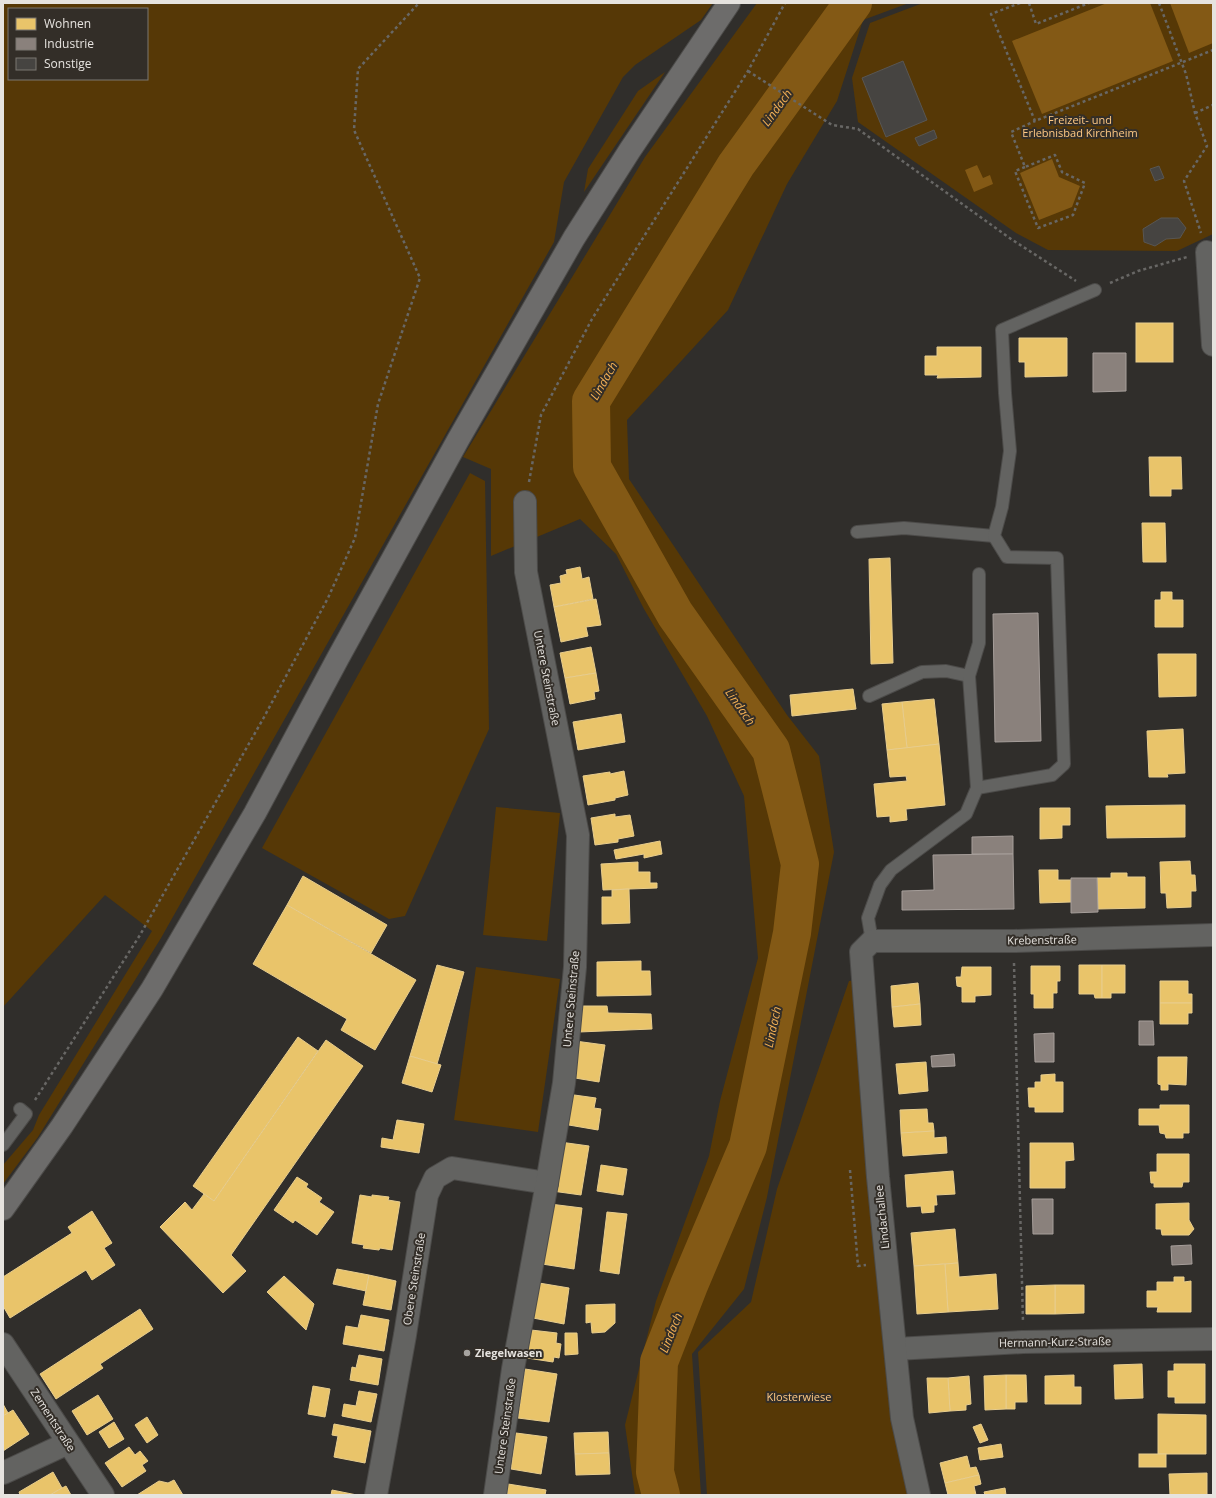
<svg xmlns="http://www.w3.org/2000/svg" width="1216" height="1498" viewBox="0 0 1216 1498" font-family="'Open Sans',sans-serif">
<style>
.green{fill:#563806;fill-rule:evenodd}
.water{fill:#835915}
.homes{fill:#e9c46a;stroke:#e8cd8d}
.industry{fill:#8a817c;stroke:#a69e9a}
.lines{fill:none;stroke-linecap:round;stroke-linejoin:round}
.river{stroke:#835915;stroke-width:38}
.building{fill:#464441;stroke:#585653}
.service-casing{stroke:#4c4b49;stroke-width:14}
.minor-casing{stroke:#4c4b49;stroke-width:24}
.primary-casing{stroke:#4c4b49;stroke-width:24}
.path{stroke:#686765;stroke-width:2.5;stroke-dasharray:3 3;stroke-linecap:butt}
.service{stroke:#636361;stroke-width:12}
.minor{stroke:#636361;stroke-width:22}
.primary{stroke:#6d6c6b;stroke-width:22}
.poi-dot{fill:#a6a4a0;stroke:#332e28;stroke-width:1.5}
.labels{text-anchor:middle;stroke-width:4;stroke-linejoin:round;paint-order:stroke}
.park-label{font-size:11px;fill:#ffc984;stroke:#332e28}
.street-label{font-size:11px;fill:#e6e3df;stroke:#332e28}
.poi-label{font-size:11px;font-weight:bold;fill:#e6e3df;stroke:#332e28;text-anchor:start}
.water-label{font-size:12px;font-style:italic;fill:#f3b055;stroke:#332e28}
</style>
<rect width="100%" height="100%" fill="#302e2b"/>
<g class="green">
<path d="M3,3H713L701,20L635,65L623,77L564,182L554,242L161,938L38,1137L3,1184V1165L33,1130L39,1115L152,931L105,895L3,1007ZM9,9H147V79H9Z"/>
<path d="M757,3H909L863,20L837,101L787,184L728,310L627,420L629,479L787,715L819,756L834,852L767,1197L744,1289L692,1354L701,1495H635L625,1425L656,1301L709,1156L720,1101L758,958L744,796L707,716L644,609L616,554L580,519L491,556V469L463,457L645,157Z"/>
<path d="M923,3H1213V234L1177,251L1048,250L1016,233L858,122L852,78L870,23Z"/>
<path d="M665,72L584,192L588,169L638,91Z"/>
<path d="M470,473L485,481L489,729L405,916L389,919L262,848Z"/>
<path d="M496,807L560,813L547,941L483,935Z"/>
<path d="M476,967L560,979L538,1132L454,1120Z"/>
<path d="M858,980L915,1495H707L698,1352L751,1302L777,1189L849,981Z"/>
</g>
<g class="water">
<path d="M1107,3H1150L1173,61L1042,114L1012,41Z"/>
<path d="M1170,3H1213V43L1189,53Z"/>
<path d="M1052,159L1059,177L1080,186L1072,207L1039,220L1020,173Z"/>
<path d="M977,165L983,178L990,175L993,184L974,192L965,170Z"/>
</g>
<g class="homes">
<rect x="1136" y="323" width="37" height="39"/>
<path d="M1019,338H1067V376L1025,377V362H1019Z"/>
<path d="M937,347H981V377L937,378L938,375H925V356H937Z"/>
<path d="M1149,457H1181L1182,489H1171V496H1150Z"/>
<path d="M1142,523H1165L1166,562H1143Z"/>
<path d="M890,558L893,663L871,664L869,559Z"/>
<path d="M580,567L582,579L589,577L593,599L554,607L550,585L561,583L560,576L567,574L566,570Z"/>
<path d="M1161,592H1172V600H1183V627H1155V600H1161Z"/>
<path d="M596,599L601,625L586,627L588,636L561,642L554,607Z"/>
<path d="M591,647L596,673L565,678L560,653Z"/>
<path d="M1158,654H1196V696L1159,697Z"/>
<path d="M596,673L599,691L594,692L595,699L570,704L565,678Z"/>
<path d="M853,689L856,709L792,716L790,695Z"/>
<path d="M934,699L939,744L907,748L902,702Z"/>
<path d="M902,702L907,748L887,750L882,704Z"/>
<path d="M621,714L625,742L578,750L573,722Z"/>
<path d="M1183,729L1185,773L1167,774L1168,777H1149L1147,731Z"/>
<path d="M939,744L945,805L906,809L907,820L890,822V816L877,817L874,784L907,781L906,776L890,777L887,750Z"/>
<path d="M624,771L628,795L615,798V800L588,805L583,776L610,772V774Z"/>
<path d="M1185,805V837L1107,838L1106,806Z"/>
<path d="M1040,808H1070V825H1062V838L1040,839Z"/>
<path d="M615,814V817L630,815L634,836L618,839V842L595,845L591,818Z"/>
<path d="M660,841L662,854L644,858V854L616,859L614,850Z"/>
<path d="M1190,861L1191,875H1195L1196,891H1191V907L1167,908L1166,893H1161L1160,862Z"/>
<path d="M638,862V872H650V883H657V888L603,890L601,864Z"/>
<path d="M1039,870H1058V880H1071V902L1040,903Z"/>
<path d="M1111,873H1127V877H1145V908L1098,909L1097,878H1111Z"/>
<path d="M303,876L387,925L371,953L287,905Z"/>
<path d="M629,889L630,923L602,924V897H612V890Z"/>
<path d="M287,905L416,980L375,1050L341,1030L347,1019L253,964Z"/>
<path d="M641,961V971H650L651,995L597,996V962Z"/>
<path d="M437,965L464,972L437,1064L410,1056Z"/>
<path d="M1079,965H1102V998H1095L1094,994H1079Z"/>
<path d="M1102,965H1125V993H1111V998H1102Z"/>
<path d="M1031,966H1060V981H1057V993H1053V1008H1034V994H1031Z"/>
<path d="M962,967H991V995L975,996V1002H962V987L957,986L956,977H961Z"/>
<path d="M1160,981H1188V994H1192V1003H1160Z"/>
<path d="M918,983L920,1004L892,1007L891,986Z"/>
<path d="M1160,1003H1192V1013H1188V1024H1160Z"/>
<path d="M920,1004L921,1025L894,1027L892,1007Z"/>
<path d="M579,1006H607L608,1013L651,1014L652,1029L579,1032Z"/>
<path d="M298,1037L318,1051L214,1201L193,1186Z"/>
<path d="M326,1040L363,1066L231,1255L246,1271L223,1293L160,1227L185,1202L192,1210L204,1194L214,1201Z"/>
<path d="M575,1041L605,1045L599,1082L569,1077Z"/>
<path d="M410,1056L441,1065L432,1092L402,1083Z"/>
<path d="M1158,1057H1187L1186,1085L1168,1084V1090H1161V1085L1158,1084Z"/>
<path d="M926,1062L928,1091L899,1094L896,1064Z"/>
<path d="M1055,1074V1082H1063V1112H1035V1107H1029L1028,1088H1035V1082H1041V1075Z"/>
<path d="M567,1094L596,1098L594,1108L601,1109L598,1130L563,1124Z"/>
<path d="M1160,1105H1189V1133H1183V1138H1166L1165,1134L1160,1133L1159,1125H1139V1109H1160Z"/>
<path d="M927,1109L928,1123H933L934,1131L901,1133L900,1110Z"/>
<path d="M397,1120L424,1124L419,1153L381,1147L382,1138L393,1140Z"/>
<path d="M934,1131V1138L946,1137L947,1153L903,1156L901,1133Z"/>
<path d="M560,1142L589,1146L581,1195L552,1191Z"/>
<path d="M1030,1143H1073L1074,1160L1065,1161V1188H1030Z"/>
<path d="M1157,1154H1189V1182H1183L1182,1187H1154V1183H1151L1150,1172H1157Z"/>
<path d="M601,1165L627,1169L623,1195L597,1191Z"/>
<path d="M953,1171L955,1194L936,1195L937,1205H934V1212L922,1213L921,1206L907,1207L905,1175Z"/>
<path d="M297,1177L308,1184L306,1187L322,1198L319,1202L334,1212L317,1235L295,1220L293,1223L274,1210Z"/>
<path d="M360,1195L372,1197V1195L389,1197L388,1200L400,1202L392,1250L380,1248L379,1250L363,1248L364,1245L352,1243Z"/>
<path d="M1189,1203V1220L1194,1229L1189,1235H1162L1161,1229H1156V1204Z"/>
<path d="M550,1204L582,1208L574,1269L542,1264Z"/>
<path d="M92,1211L112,1243L104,1248L115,1265L92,1280L86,1270L10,1318L3,1306V1277L72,1233L68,1227Z"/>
<path d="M607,1212L627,1214L619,1274L600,1271Z"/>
<path d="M955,1229L958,1263L914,1266L911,1233Z"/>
<path d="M958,1263L959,1277L996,1274L998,1309L948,1312L945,1264Z"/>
<path d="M945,1264L948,1312L917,1314L914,1266Z"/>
<path d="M337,1269L369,1275L366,1291L333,1284Z"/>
<path d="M369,1275L396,1281L391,1310L363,1305Z"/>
<path d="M284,1276L314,1304L306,1330L267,1292Z"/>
<path d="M1174,1277H1184V1282L1191,1281V1312H1157L1158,1307H1147V1291H1157V1282H1174Z"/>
<path d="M539,1283L569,1288L564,1324L533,1318Z"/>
<path d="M1055,1285H1084V1313L1055,1314Z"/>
<path d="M1055,1285V1314H1026V1286Z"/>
<path d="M615,1304V1323L605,1332L592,1333L591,1322L586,1323V1305Z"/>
<path d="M140,1309L153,1329L100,1364L103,1368L56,1399L40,1374Z"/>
<path d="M361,1315L389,1320L384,1351L343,1344L346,1326L358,1328Z"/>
<path d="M531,1330L557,1333L556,1343L561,1344L559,1358L554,1357L553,1362L527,1358Z"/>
<path d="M565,1333H577L578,1354L565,1355Z"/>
<path d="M359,1355L382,1359L378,1385L350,1380L352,1367L356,1368Z"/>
<path d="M1142,1364L1143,1398L1115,1399L1114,1365Z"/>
<path d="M1174,1364H1205V1403H1175V1397H1168V1371H1174Z"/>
<path d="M525,1369L557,1374L549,1422L518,1418Z"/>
<path d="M1006,1375H1026L1027,1402H1015V1409H1006Z"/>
<path d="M1006,1375V1409L985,1410L984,1376Z"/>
<path d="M1074,1375V1387H1081V1404H1045V1376Z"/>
<path d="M969,1376L971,1404L966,1405V1410L950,1411L948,1378Z"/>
<path d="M927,1378H948L950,1411L929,1413Z"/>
<path d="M313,1386L330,1389L325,1417L308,1414Z"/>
<path d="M359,1391L377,1394L371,1422L342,1416L344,1404L356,1406Z"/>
<path d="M98,1395L113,1419L87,1435L72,1411Z"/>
<path d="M3,1404L8,1413L3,1416Z"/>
<path d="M13,1410L29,1434L3,1451V1416Z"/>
<path d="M1158,1414L1206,1415V1454H1158Z"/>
<path d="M147,1417L158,1435L147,1443L135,1425Z"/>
<path d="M114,1422L124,1439L109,1448L99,1432Z"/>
<path d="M334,1424L371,1431L365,1463L334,1457L338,1436L332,1435Z"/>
<path d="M981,1424L988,1440L980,1443L973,1427Z"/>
<path d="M608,1432L609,1453L575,1454L574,1433Z"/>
<path d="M516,1433L547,1437L541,1474L511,1469Z"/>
<path d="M1001,1444L1003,1457L980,1460L978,1448Z"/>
<path d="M129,1447L135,1455L140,1451L148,1461L142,1465L146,1471L122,1487L105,1463Z"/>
<path d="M609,1453L610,1474L576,1475L575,1454Z"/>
<rect x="1139" y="1454" width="27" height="13"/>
<path d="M967,1456L970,1468L976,1467L979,1475L945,1483L940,1463Z"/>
<path d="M53,1472L62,1488L50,1495H20L19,1492Z"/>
<path d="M1207,1473V1495H1170L1169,1474Z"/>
<path d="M979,1475L981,1484L974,1486L976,1495H948L945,1483Z"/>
<path d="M174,1480L183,1495H137L159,1481L168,1483Z"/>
<path d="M508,1484L546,1490L545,1495H507Z"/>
<path d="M66,1486L71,1495H50L62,1488Z"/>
<path d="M1005,1488L1006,1495H985L984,1492Z"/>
<path d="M332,1490L357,1495H331Z"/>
</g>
<g class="industry">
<path d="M1093,353H1126V391L1093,392Z"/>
<path d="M1038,613L1041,741L995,742L993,614Z"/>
<path d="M1013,836V854H972V837Z"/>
<path d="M1013,854L1014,909L902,910V891L934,890L933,855Z"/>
<path d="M1071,878H1097L1098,912L1071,913Z"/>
<path d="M1139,1021H1153L1154,1045H1139Z"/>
<path d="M1054,1033V1062H1035L1034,1034Z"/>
<path d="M954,1054L955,1066L932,1067L931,1056Z"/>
<path d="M1032,1199H1053V1234H1033Z"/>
<path d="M1191,1245L1192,1264L1172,1265L1171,1246Z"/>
</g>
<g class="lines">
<path class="river" d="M661,1495L655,1472L659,1362L689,1285L748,1146L792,933L800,864L771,750L675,614L592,467L591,401L736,165L853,3"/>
</g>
<g class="building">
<path d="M903,61L927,120L886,137L862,78Z"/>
<path d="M934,130L937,138L919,146L915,138Z"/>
<path d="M1159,166L1164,178L1155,181L1150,169Z"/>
<path d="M1161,218H1178L1186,228L1180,238L1166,239L1155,246L1144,242L1143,229Z"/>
</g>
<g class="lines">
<g class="service-casing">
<g id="service">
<path d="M857,532L904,528L994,536"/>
<path d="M869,696L922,672L946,671L969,676"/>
<path d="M977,788L1052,775L1064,764L1057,558L1007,557L994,536L1002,507L1010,451L1005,393L1002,330L1095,290"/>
<path d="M872,941L868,918L880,885L891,870L966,814L977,788L969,676L979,643V574"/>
<path d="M3,1145L26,1114L20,1109"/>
</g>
</g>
<g class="minor-casing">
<g id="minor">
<path d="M1207,252L1213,345"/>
<path d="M3,1344L103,1495"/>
<path d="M896,1349L1023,1342L1213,1339"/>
<path d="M3,1473L68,1443"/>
<path d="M376,1495L405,1335L427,1195L435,1178L452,1168L547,1183"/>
<path d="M495,1495L513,1369L547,1183L564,1083L575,967L578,835L526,572L525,502"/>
<path d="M919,1495L902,1418L878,1177L861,952L872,941H1014L1213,935"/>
</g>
</g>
<g class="primary-casing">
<path id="primary" d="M3,1209L62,1126L152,989L255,813L338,658L458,440L574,238L630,150L729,3"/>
</g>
<g class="path">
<path d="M1020,3L991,14L1035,121L1213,50"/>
<path d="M1029,3L1036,24L1089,3"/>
<path d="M1159,3L1186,74L1195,113L1207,146L1184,181L1201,233"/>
<path d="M748,71L832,125L858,129L1011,239L1076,281"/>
<path d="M1195,113L1213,105"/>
<path d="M1025,167L1015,171L1038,228L1073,215L1085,183L1062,172L1055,155L1025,167L1011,132L1035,121"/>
<path d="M1110,283L1138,271L1187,257"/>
<path d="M529,482L541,415L592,319L748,71L785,3"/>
<path d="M1014,963L1023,1322"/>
<path d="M35,1100L140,935L263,719L328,598L355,538L378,404L420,278L354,130L358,69L419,3"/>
<path d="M850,1170L858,1266L866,1265"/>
</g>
<use href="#service" class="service"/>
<use href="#minor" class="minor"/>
<use href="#primary" class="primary"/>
</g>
<circle class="poi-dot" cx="467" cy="1353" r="4"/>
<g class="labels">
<g class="park-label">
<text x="1080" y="124">Freizeit- und<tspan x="1080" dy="13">Erlebnisbad Kirchheim</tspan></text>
<text x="799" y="1401">Klosterwiese</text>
</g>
<g class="street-label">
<text transform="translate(547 678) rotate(79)" y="4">Untere Steinstraße</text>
<text transform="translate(1042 940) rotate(-1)" y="4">Krebenstraße</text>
<text transform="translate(571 999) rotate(-85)" y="4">Untere Steinstraße</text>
<text transform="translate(882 1217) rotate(-96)" y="4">Lindachallee</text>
<text transform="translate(414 1279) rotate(-81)" y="4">Obere Steinstraße</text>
<text transform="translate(1055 1342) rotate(-1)" y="4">Hermann-Kurz-Straße</text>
<text transform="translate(53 1420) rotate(57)" y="4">Zementstraße</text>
<text transform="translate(505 1426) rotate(-82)" y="4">Untere Steinstraße</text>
</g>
<g class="poi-label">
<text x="475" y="1357">Ziegelwasen</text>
</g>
<g class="water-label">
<text transform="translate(777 108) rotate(-54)" y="4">Lindach</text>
<text transform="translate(604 381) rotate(-60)" y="4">Lindach</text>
<text transform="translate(740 707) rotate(55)" y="4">Lindach</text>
<text transform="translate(773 1027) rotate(-78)" y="4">Lindach</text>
<text transform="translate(671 1333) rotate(-68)" y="4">Lindach</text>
</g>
</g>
<rect width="1216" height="1498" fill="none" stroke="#e6e3df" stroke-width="8"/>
<rect x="8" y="8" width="140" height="72" fill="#332e28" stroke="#7b7671"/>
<rect x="16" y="18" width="20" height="12" fill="#e9c46a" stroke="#7b7671"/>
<text x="44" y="28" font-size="12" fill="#e6e3df">Wohnen</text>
<rect x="16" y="38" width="20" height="12" fill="#8a817c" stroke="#7b7671"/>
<text x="44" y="48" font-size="12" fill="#e6e3df">Industrie</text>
<rect x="16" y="58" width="20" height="12" fill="#464441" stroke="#7b7671"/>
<text x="44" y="68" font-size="12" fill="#e6e3df">Sonstige</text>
</svg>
